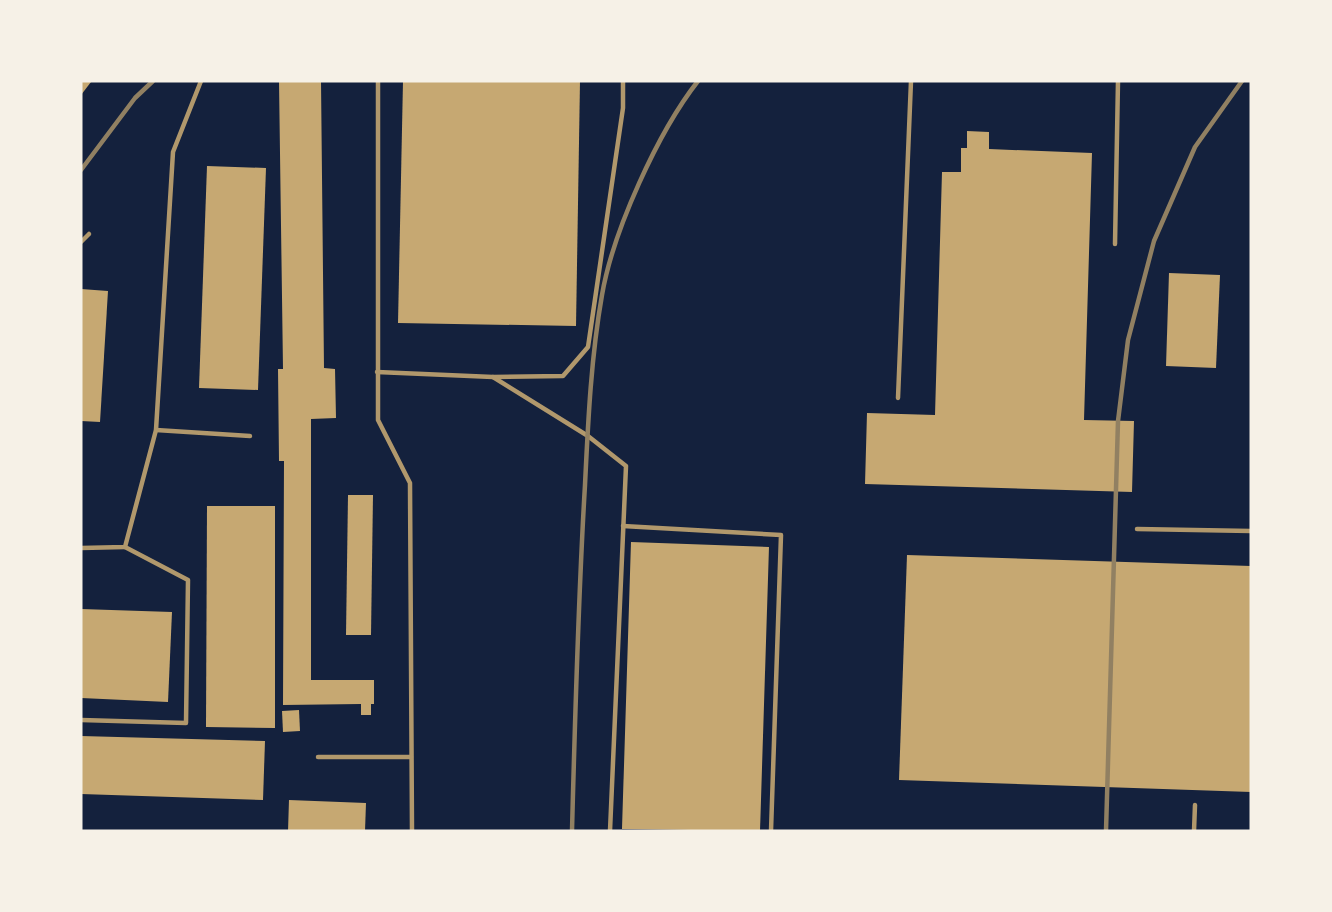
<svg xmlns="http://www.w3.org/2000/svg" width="1332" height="912" viewBox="0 0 1332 912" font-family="'IBM Plex Sans',sans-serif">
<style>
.building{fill:#c6a872}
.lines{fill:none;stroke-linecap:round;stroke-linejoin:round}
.service{stroke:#b1986c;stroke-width:4.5}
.rail{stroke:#918062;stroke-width:4.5}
</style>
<rect width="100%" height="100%" fill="#14213d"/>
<g class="building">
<path d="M81,81L91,82L81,95Z"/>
<path d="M279,81H321L324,368L335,369L336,418L311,419V680H374V704H371V715H361V704L283,705L284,461H279L278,369H283Z"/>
<path d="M403,81H580L576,326L398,323Z"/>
<path d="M967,131L989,132V149L1092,153L1084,420L1134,421L1132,492L865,484L867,413L935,415L942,172H961V148H967Z"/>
<path d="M207,166L266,168L258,390L199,388Z"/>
<path d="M1169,273L1220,275L1216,368L1166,366Z"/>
<path d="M81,289L108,291L100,422L81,421Z"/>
<path d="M348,495H373L371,635H346Z"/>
<path d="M207,506H275V728L206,727Z"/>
<path d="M631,542L769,547L760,831L622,829Z"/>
<path d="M907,555L1251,566V792L899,780Z"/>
<path d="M81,609L172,612L168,702L81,698Z"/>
<path d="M299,710L300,731L283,732L282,711Z"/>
<path d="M81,736L265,741L263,800L81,794Z"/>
<path d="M289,800L366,803L365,831H288Z"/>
</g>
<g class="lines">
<g class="service">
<path d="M378,81V420L410,483L412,831"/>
<path d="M81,242L89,234"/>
<path d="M1115,244L1118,81"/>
<path d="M377,372L493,377L563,376L588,347L623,108V81"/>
<path d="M493,377L588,436L626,466L610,831"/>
<path d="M898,398L911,81"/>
<path d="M156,430L250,436"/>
<path d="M623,526L781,535L771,831"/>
<path d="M1137,529L1251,531"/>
<path d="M81,548L125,547L156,430L173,152L201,81"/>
<path d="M81,720L186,723L188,580L125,547"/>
<path d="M318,757H411"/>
<path d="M1194,831L1195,805"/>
</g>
<g class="rail">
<path d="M81,170L135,98L153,81"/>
<path d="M572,831C575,716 578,601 585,485C588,423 591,357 602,295C613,231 658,132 698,81"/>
<path d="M1106,831L1118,421L1128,340L1154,241L1195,147L1242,81"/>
</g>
</g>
<rect width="1332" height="912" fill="none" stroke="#f6f1e7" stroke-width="165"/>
</svg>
